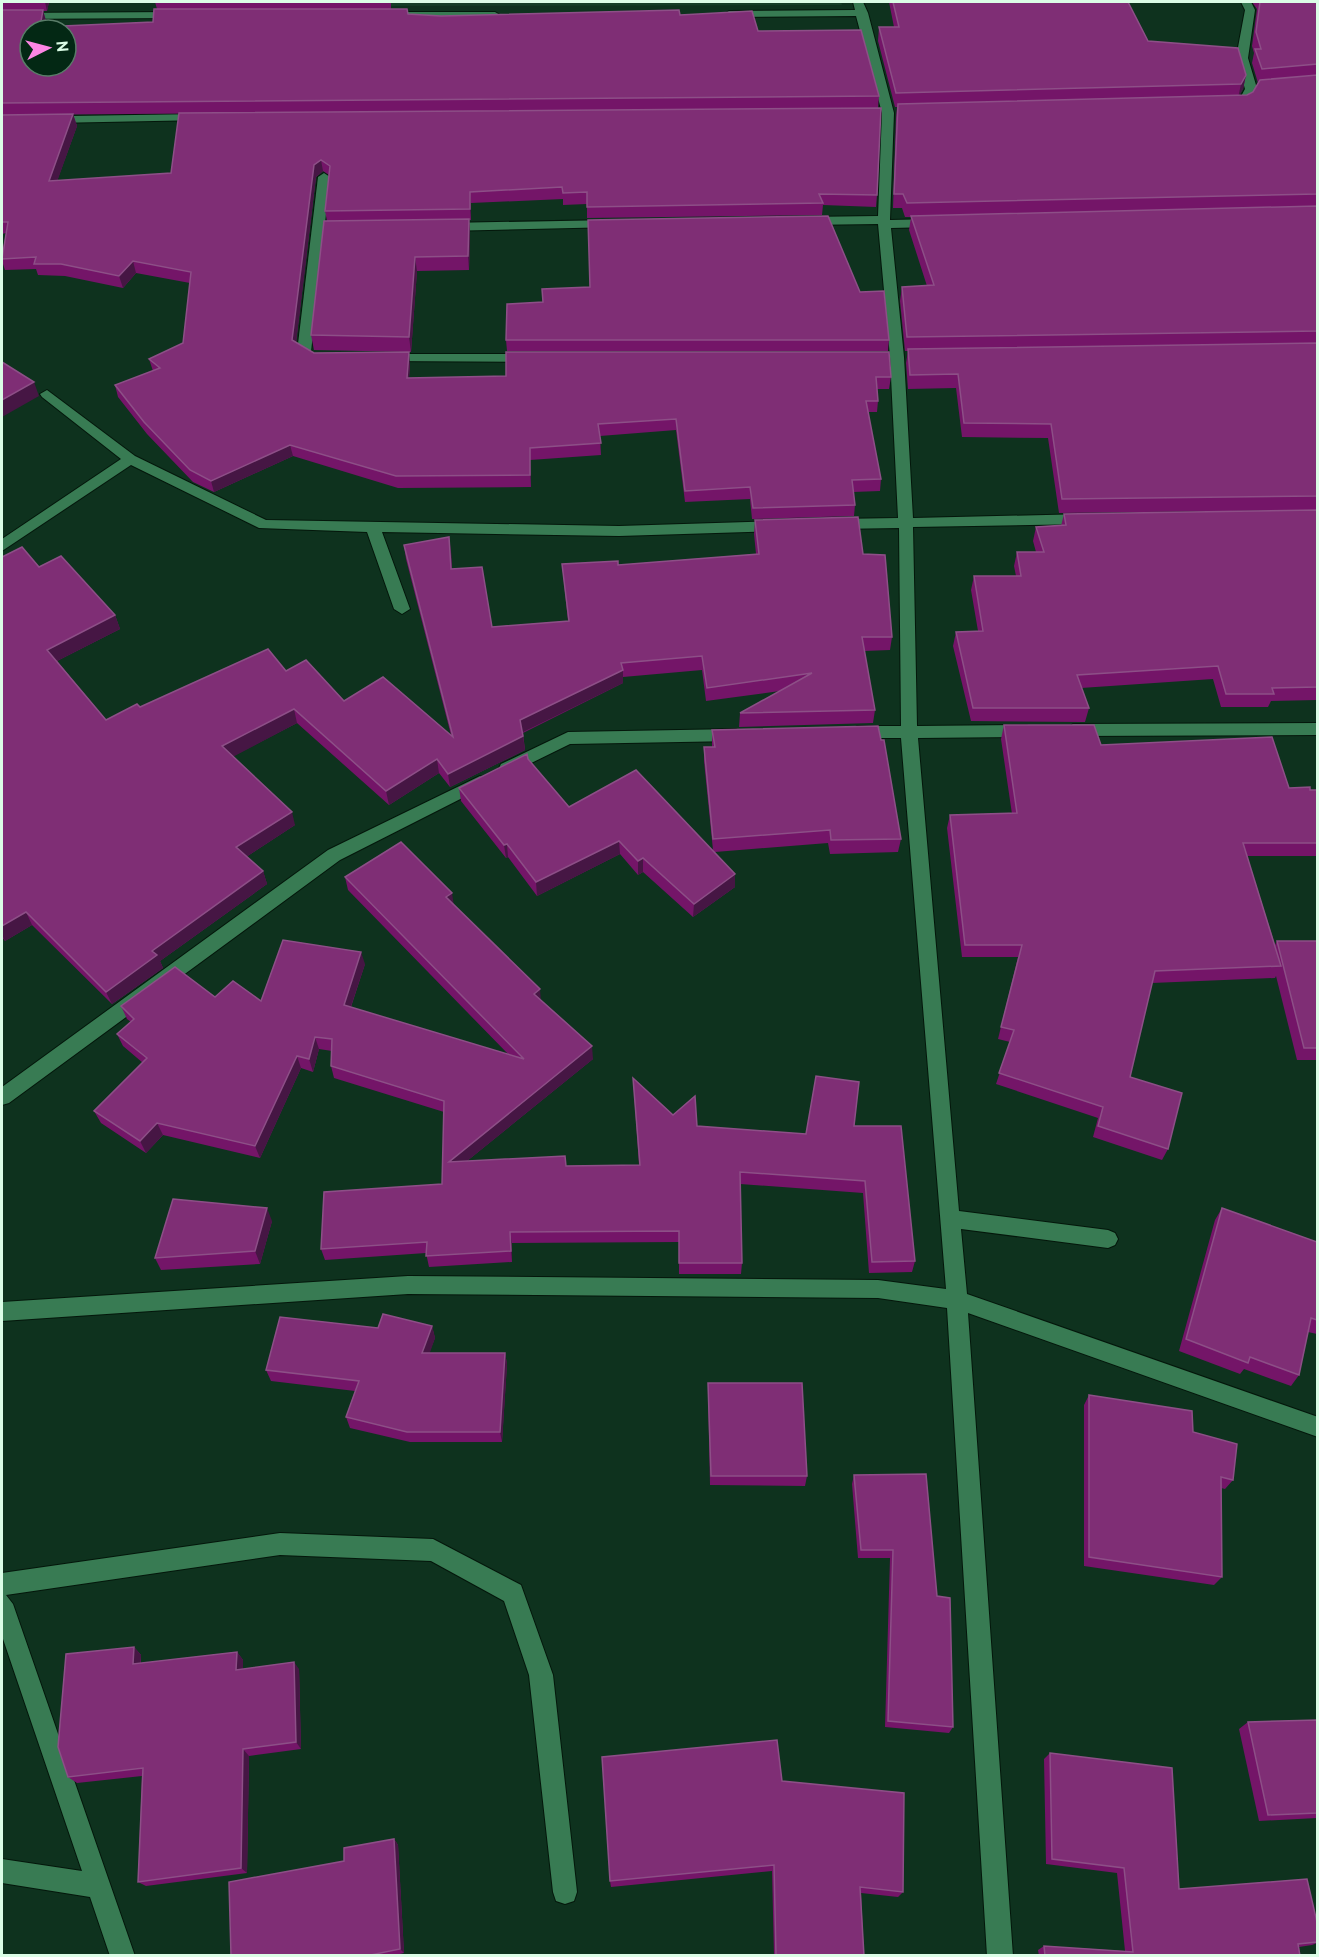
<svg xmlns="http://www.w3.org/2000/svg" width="1319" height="1957" viewBox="0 0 1319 1957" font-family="Overpass,sans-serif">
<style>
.built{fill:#153e27}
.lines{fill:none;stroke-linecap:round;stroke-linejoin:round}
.lane-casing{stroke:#04170b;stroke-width:2}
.street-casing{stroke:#04170b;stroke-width:2}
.lane{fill:#387b53;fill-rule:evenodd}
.street{fill:#387b53;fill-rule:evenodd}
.wall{fill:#741568}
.shaded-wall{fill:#461644}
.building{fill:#7f2e75;stroke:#8d4f87;stroke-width:1.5;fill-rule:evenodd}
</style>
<rect width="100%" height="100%" fill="#0e321e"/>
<path class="built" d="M322,2H841L842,5L323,6Z"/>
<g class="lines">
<g class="lane-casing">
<path id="lane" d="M324,173L330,177L311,352L304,356L297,352L318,177Z"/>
</g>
<g class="street-casing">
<g id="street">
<path d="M853,2H863L868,13L894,113L890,220L934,219L940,223L934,227L891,228L904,357L913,518L1087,514L1094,519L1087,524L913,527L917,726L1027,725L1035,731L1027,737L918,738L959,1211L1108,1230L1115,1233L1118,1239L1115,1245L1108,1248L961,1229L967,1294L1318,1417V1437L968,1313L1013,1956H987L947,1308L878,1298L408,1294L2,1321V1302L408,1276L878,1280L946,1289L901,738H857L849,732L857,726H901L899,528L836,529L829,524L836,519L898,518L890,357L878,224L805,225L799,221L805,217L878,216L882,113L856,16L729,17L724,14L729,11L855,10Z"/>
<path d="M1241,2H1251L1255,10L1248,58L1256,85L1318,80V86L1255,92L1247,105H1226V101L1239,100L1245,89L1236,58L1245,10Z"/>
<path d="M402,12H495L500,15L495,18L398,17L397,15Z"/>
<path d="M2,13L177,12L182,15L177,18L2,19Z"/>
<path d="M201,114L205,116V120L2,124V117Z"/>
<path d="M613,220L619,224L617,227L445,231L439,227L445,223Z"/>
<path d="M386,354H530L537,358L530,362L381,361L379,358Z"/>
<path d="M47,390L135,456L266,520L619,526L778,521L785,526L778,531L619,536L382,532L410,609L402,614L394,609L367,532L259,528L131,465L2,551V539L121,459L42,397L40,394Z"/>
<path d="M1318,723V735L1073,736L1065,730L1073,724Z"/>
<path d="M736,729L744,735L736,741L570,744L513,772L507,774L499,768L501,764L568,732Z"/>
<path d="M480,776L488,782L486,786L340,860L9,1103L2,1105V1087L328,850Z"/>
<path d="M280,1533L433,1539L521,1585L553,1675L577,1892L574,1901L565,1904L556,1901L553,1892L529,1675L504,1601L431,1561L280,1555L6,1595L13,1604L135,1956H110L90,1897L2,1883V1859L82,1871L2,1636V1573Z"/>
</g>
</g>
<use href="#lane" class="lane"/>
<use href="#street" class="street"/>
</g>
<g class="wall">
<path d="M2,2H49L47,11H43L46,21L45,27L153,22L157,9L155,2H391V9L408,14L441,16L680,15L758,31L879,96L878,108L2,115L73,114L77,126L57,181L171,173L179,113L877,195L876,207L823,205L822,215L587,218V204L563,205V199L471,203V220H469L470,233L469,270L417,271L411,352L314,350L311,335L327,221L325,211L329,175L323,171L316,177L296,342L314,353L410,364L409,378L891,377L889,389H877L878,401L877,412H868L881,479L880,491L853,492L855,505L854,516L752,519L750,499L685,502L676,430L600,436L601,455L530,460L531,487L398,488L293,456L214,492L193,482L147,434L118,397L115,385L153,371L149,359L183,343L190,283L136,273L123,288L65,276L38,275L36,269L5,270L2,261V254L6,233L2,234Z"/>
<path d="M889,2H1128L1148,41L1246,75L1243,89L1239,95H1247L1253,92L1259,82L1258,83L1252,63L1254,53L1252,46L1257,9L1252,2H1317V510L1059,513L1048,438L962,437L956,388L908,389L906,363L908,351H905L900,301L902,287L927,286L909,230L911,217H905L902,208H893L896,118L897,107H895L878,41L879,27H894Z"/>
<path d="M860,292L889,340L888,351H507L506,340Z"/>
<path d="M1317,510V700L1271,701L1268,707H1221L1213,679L1081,688L1089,708L1085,722L971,721L953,646L956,632L978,631L971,590L974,576H1016L1014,566L1017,552H1036L1033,541L1036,527L1061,526L1064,514Z"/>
<path d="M755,520L863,554L892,637L890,650L864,651L875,710L873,723L739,727L740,713L780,691L706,701L702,670L623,677V683L523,733L525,750L450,787L439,773L389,805L297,723L233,756L295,825L246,857L263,871L267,884L160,961L163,968L112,1004L32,925L5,941L2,937V557L39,567L115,615L120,629L57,661L106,720L140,707L286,671L344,701L451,735L406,559L404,545L451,551L452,569L492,627L568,621L562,564L618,565L756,554L754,534Z"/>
<path d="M1004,725L1101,745L1289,788L1310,790H1317V856H1247L1275,945L1277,941H1317V1060H1297L1276,976L1275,978L1152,983L1130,1077L1168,1149L1162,1160L1093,1137L1098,1118L996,1084L1010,1042L998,1039L1018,957H962L947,828L950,815L1012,814L1001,739Z"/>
<path d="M712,730L901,839L898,852L830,854L828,843L715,852L735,887L693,917L643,872L638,875L620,854L537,896L508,857L506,858L461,801L459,788L528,759L569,807L713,850L704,761V747H712Z"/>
<path d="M345,877L454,905L593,1059L467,1161L565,1156L566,1166L639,1165L633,1078L673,1115L697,1126L806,1134L854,1126L915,1261L912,1272L869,1273L863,1193L740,1184L742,1263L741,1274H679V1242L512,1243V1262L429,1267L426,1253L325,1260L321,1249L442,1184L444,1112L334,1078L331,1066L332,1051L319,1049L313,1072L301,1068L260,1158L163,1135L146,1153L101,1123L94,1111L143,1063L123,1046L117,1034L131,1022L127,1019L121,1006L215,997L261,1001L365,964L351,1007L509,1055L348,890Z"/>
<path d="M1222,1208L1317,1242V1334L1308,1332L1299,1375L1291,1386L1244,1369L1240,1374L1179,1351L1215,1220Z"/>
<path d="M272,1221L260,1264L161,1270L155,1258Z"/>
<path d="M432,1326L435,1338L429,1353H505L507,1364L502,1442H410L350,1428L346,1417L355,1391L271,1381L266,1370L378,1328Z"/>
<path d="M708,1383L807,1476L805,1486L710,1485L708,1394Z"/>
<path d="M1089,1395L1193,1432L1233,1480L1225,1489L1221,1488L1222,1577L1214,1585L1084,1566V1405Z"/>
<path d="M854,1475L937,1596L953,1727L949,1733L885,1727L890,1558H858L852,1484Z"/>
<path d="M134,1647L141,1655V1663L237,1652L243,1660V1669H299L301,1749L249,1756L247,1873L146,1886L138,1882L142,1776L77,1783L68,1777Z"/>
<path d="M1317,1720V1818L1259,1821L1239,1729L1248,1722Z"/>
<path d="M1050,1753L1179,1889L1317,1922V1943L1312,1945L1299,1947L1300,1956H1039L1038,1950L1044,1946L1125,1951L1117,1873L1046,1864L1044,1759Z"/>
<path d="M782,1781L903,1892L898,1897L861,1893L864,1956H774L772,1871L611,1887L610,1881Z"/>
<path d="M394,1839L398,1845L404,1953L392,1956H231L344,1861Z"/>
</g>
<g class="shaded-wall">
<path d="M45,2H49L47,11Z"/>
<path d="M43,10L46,21L44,30L40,27Z"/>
<path d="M1246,75L1243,89L1238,98L1241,84Z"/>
<path d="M73,114L77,126L53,193L49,181Z"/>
<path d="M321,160L323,171L316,177L295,352L292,340L314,165Z"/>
<path d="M470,192L471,203V220L470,209Z"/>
<path d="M469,219L470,233L469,270L468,256Z"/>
<path d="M415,257L417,271L411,352L409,337Z"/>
<path d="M133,261L136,273L123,288L119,276Z"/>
<path d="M409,352L410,364L408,390L407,378Z"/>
<path d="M34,382L39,396L2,417V400Z"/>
<path d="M290,445L293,456L214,492L211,481Z"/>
<path d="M449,537L451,551L452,583L451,569Z"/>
<path d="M115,615L120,629L53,663L47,650Z"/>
<path d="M623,670V683L521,733L520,720Z"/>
<path d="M294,709L297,723L227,760L222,746Z"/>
<path d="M523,736L525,750L450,787L448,774Z"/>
<path d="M437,759L439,773L389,805L386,791Z"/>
<path d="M292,812L295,825L240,861L236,847Z"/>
<path d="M619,841L620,854L537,896L536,882Z"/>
<path d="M507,844L508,857L506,858L504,845Z"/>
<path d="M643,858V872L638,875V861Z"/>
<path d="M263,871L267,884L160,961L163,968L112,1004L106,992L152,951Z"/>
<path d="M735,874V887L693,917L694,904Z"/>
<path d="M452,893L454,906L446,897Z"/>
<path d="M26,912L32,925L5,941L2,935V926Z"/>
<path d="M361,952L365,964L347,1018L344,1005Z"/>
<path d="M540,989L541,1002L534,994Z"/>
<path d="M315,1037L319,1049L313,1072L309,1059Z"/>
<path d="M592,1046L593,1059L451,1174L449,1162Z"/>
<path d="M297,1056L301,1068L260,1158L255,1146Z"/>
<path d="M157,1123L163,1135L146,1153L140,1141Z"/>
<path d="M267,1208L272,1221L260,1264L255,1251Z"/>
<path d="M510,1232L512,1243V1262L511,1251Z"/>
<path d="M432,1326L435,1338L426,1364L422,1353Z"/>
<path d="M505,1353L507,1364L502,1442L500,1432Z"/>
<path d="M134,1647L141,1655L140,1672L133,1664Z"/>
<path d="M237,1652L243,1660V1678L236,1670Z"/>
<path d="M294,1662L299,1669L301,1749L296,1742Z"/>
<path d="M243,1749L249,1756L247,1873L241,1868Z"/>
<path d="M394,1839L398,1845L404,1953L400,1949Z"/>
</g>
<g class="building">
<path d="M893,2H1128L1148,41L1238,48L1246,75L1241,84L896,93L879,27H899Z"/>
<path d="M1260,2H1317V64L1262,69L1255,49H1261L1256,32Z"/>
<path d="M154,9H407L408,14L441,16L679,10L680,15L752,11L758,31L861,30L879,96L2,103V10H43L40,27L153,22ZM30,30H66V66H30Z"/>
<path d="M1317,75V194L907,203L903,194H894L898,104L1247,95L1253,92L1260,80Z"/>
<path d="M881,108L877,195L819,194L823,203L587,207V192L563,193L562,187L470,192V209L325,211L330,166L321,160L314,165L292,340L314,353L409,352L407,378L506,376V352H889L891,377H876L878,401H866L881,479L852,480L855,505L753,508L750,487L685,491L676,419L598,424L601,443L530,448V475L396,476L290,445L211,481L190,470L144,422L115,385L160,368L149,359L183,343L191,272L133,261L119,276L61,264H34L36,257L2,259L8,222H2V115L73,114L49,181L171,173L179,113Z"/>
<path d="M1317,206V331L907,337L902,287L934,285L911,216Z"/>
<path d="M828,216L860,292L884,291L889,340H506L507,304L543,302L542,289L590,287L588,220Z"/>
<path d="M469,219L468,256L415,257L409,337L311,335L324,221Z"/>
<path d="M1317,343V496L1062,499L1051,424L964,423L958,374L910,375L908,349Z"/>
<path d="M2,362L34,382L2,400Z"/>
<path d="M1317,510V687L1272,688L1274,694H1226L1218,666L1077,675L1089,708H973L956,632L983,631L974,576H1021L1017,552H1044L1036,527L1066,525L1064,514Z"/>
<path d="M858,517L863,554L885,555L892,637H862L875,710L740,713L812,673L707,688L702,656L621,663L623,670L520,720L523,736L448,774L437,759L386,791L294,709L222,746L292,812L236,847L263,871L152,951L157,955L106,992L26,912L2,926V557L22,547L39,567L61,556L115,615L47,650L106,720L137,704L140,707L268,649L286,671L306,660L344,701L383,677L453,737L404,545L449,537L451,569L482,567L492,627L569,621L562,564L618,561V565L759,554L755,520Z"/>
<path d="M1004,725H1094L1101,745L1272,737L1289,788L1310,787V790H1317V843H1243L1281,966L1155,971L1130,1077L1182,1093L1168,1149L1098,1126L1103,1107L999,1073L1014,1030L1001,1027L1022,945H965L950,815L1017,813Z"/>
<path d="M878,726L881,740H884L901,839L831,840L830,830L713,839L704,747H715L712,730Z"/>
<path d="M527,754L528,759L569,807L636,770L735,874L694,904L643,858L638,861L619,841L536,882L507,844L504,845L459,788Z"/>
<path d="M401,842L452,893L446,897L540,989L534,994L592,1046L449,1162L565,1156L566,1166L640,1165L633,1078L673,1115L695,1096L697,1126L806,1134L816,1076L859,1082L854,1126H901L915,1261L872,1262L865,1181L740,1172L742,1263H679V1231L510,1232L511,1251L426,1256L427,1242L321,1249L324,1192L442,1184L444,1101L331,1066L332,1039L315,1037L309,1059L297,1056L255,1146L157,1123L140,1141L94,1111L147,1058L117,1034L134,1019L121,1006L175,967L215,997L233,981L261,1001L283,940L361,952L344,1005L524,1059L345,877Z"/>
<path d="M1277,941H1317V1048H1304Z"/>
<path d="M173,1199L267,1208L255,1251L155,1258Z"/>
<path d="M1222,1208L1317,1242V1320L1311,1318L1299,1375L1250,1357L1248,1363L1186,1339Z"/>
<path d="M383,1314L432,1326L422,1353H505L500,1432H407L346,1417L359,1381L266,1370L280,1317L378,1328Z"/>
<path d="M708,1383H802L807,1476H711Z"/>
<path d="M1089,1395L1192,1411L1193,1432L1237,1444L1233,1480L1221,1477L1222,1577L1089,1557Z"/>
<path d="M926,1474L937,1596L950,1598L953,1727L888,1721L893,1550H861L854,1475Z"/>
<path d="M134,1647L133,1664L237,1652L236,1670L294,1662L296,1742L243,1749L241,1868L138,1882L143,1768L68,1777L58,1747L66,1654Z"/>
<path d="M1317,1720V1813L1268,1815L1248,1722Z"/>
<path d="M777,1740L782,1781L904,1793L903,1892L860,1887L864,1956H776L774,1865L610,1881L602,1757Z"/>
<path d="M1050,1753L1172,1768L1179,1889L1307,1879L1317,1922V1942L1298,1944L1300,1956H1045L1044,1946L1133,1952L1124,1868L1052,1859Z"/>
<path d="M394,1839L400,1949L366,1956H231L229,1882L344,1861V1848Z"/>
</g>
<rect width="1319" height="1957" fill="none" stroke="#dbfde6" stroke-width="6"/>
<g transform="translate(48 48) rotate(84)"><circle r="28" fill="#032814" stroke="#597d68" stroke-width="1.5"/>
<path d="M0-4.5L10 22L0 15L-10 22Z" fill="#fc86e4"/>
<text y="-9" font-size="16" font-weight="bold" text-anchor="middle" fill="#dbfde6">N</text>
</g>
</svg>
